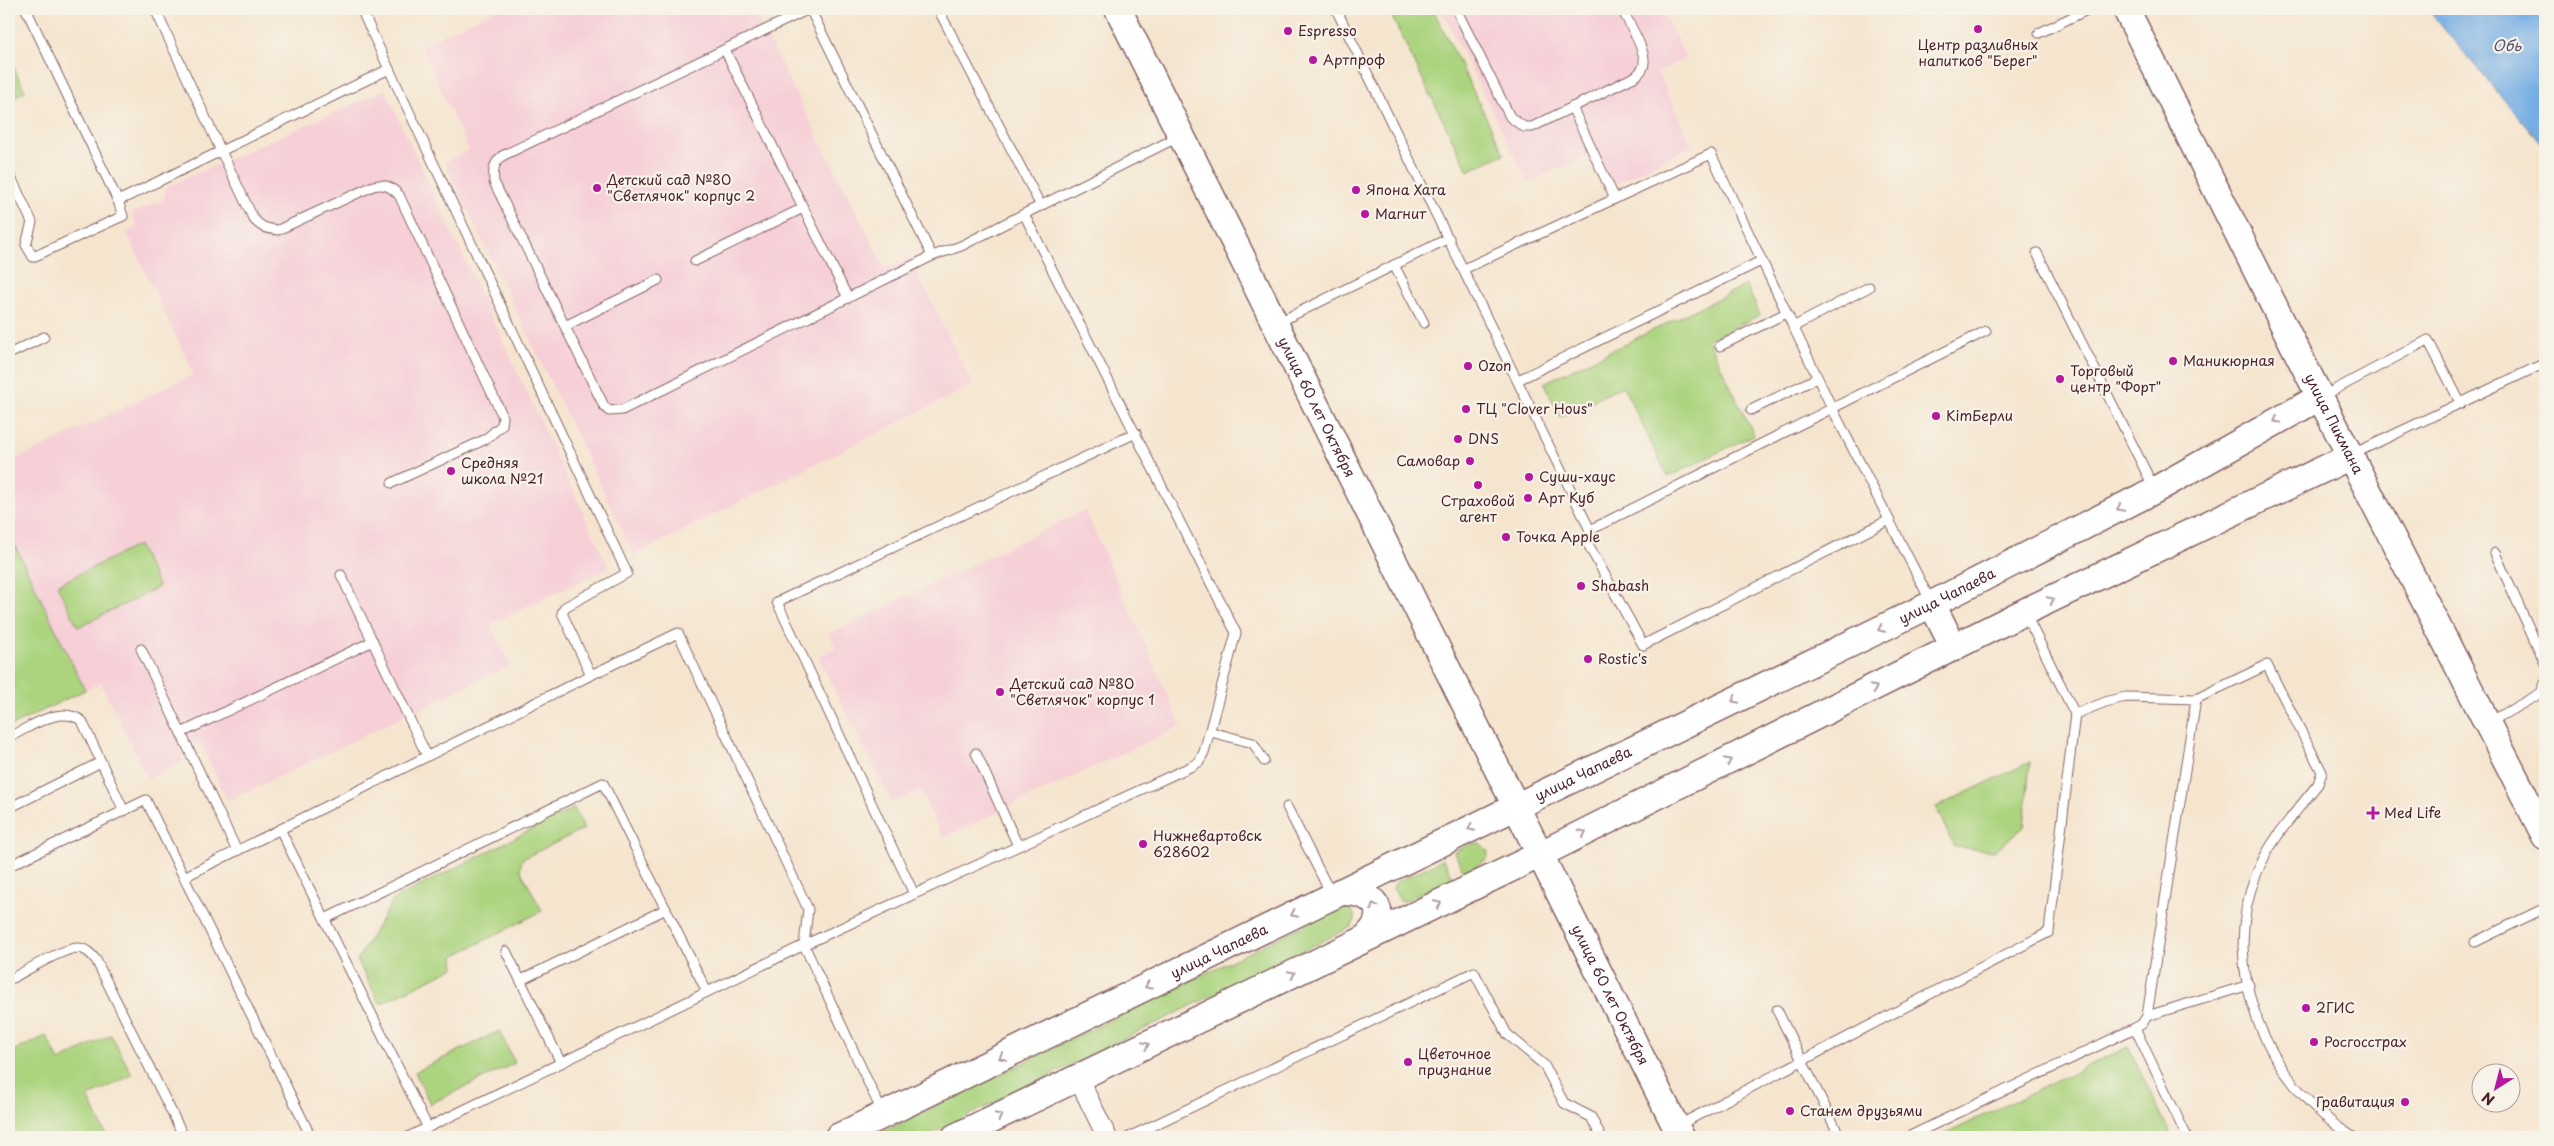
<svg xmlns="http://www.w3.org/2000/svg" width="2554" height="1146" viewBox="0 0 2554 1146" font-family="'Playpen Sans',sans-serif">
<style>
.built{fill:#f6cfd7}
.green{fill:#acd47f;stroke:#7b7a55}
.water{fill:#75ade4;stroke:#606688}
.lines{fill:none;stroke-linecap:round;stroke-linejoin:round}
.lane-casing{stroke:#866464;stroke-width:11}
.street-casing{stroke:#866464;stroke-width:21}
.secondary-casing{stroke:#866464;stroke-width:29}
.lane{stroke:#fff;stroke-width:9}
.street{stroke:#fff;stroke-width:19}
.secondary{stroke:#fff;stroke-width:26}
.oneway{stroke:#ae9aa0}
.poi-dot{fill:#b5179e;stroke:#f7f3e8;stroke-width:2}
.labels{text-anchor:middle;stroke-width:4.5;stroke-linejoin:round;paint-order:stroke}
.poi-label{font-size:14px;fill:#4a1f2b;stroke:#f7f3e8;text-anchor:start}
.street-label{font-size:14px;fill:#4a1f2b;stroke:#f7f3e8}
.water-label{font-size:15px;font-style:italic;fill:#59516c;stroke:#f7f3e8}
</style>
<rect width="100%" height="100%" fill="#f7f3e8"/>
<filter id="ink" filterUnits="userSpaceOnUse"><feTurbulence type="fractalNoise" baseFrequency=".02" numOctaves="2"/><feDisplacementMap in="SourceGraphic" scale="10" xChannelSelector="R" yChannelSelector="G"/><feConvolveMatrix kernelMatrix="1 2 1 2 8 2 1 2 1" color-interpolation-filters="sRGB"/></filter>
<filter id="wash" filterUnits="userSpaceOnUse"><feTurbulence type="fractalNoise" baseFrequency=".0096" numOctaves="4" result="noise"/><feDisplacementMap in="SourceGraphic" scale="20" xChannelSelector="R" yChannelSelector="G"/><feGaussianBlur stdDeviation="1.12" result="paint"/><feColorMatrix in="noise" values="0 0 0 0 0 0 0 0 0 0 0 0 0 0 0 0 0 1.4 0 .05"/><feComposite in="paint" operator="in"/></filter>
<g filter="url(#wash)">
<rect width="100%" height="100%" fill="#f5e5cf"/>
<g class="built">
<path d="M496,9H753L885,269L909,257L973,385L634,555L445,163L469,150L420,46Z"/>
<path d="M1441,9H1662L1686,58L1658,72L1692,146L1603,190L1586,156L1528,183Z"/>
<path d="M385,90L609,568L490,624L511,665L228,801L199,740L180,750L185,761L148,779L101,683L9,727V463L194,374L127,233L137,228L131,214L164,199L166,187Z"/>
<path d="M1085,510L1181,726L943,838L920,790L892,803L818,657L836,648L829,634Z"/>
</g>
<g class="green">
<path d="M1388,9H1433L1504,154L1468,171Z"/>
<path d="M9,58L25,91L9,99Z"/>
<path d="M1746,285L1760,315L1708,340L1754,435L1668,477L1623,386L1560,417L1544,383Z"/>
<path d="M9,533L85,690L9,727Z"/>
<path d="M138,545L159,587L78,627L57,585Z"/>
<path d="M2030,762L2024,827L1994,851L1954,847L1936,807Z"/>
<path d="M574,808L584,829L522,859L520,869L542,911L454,956L455,967L380,1004L357,960L394,899Z"/>
<path d="M1480,843L1487,850L1488,856L1483,862L1464,872L1454,852L1471,844Z"/>
<path d="M1443,859L1453,878L1404,901L1399,899L1393,888L1395,883Z"/>
<path d="M1347,906L1353,911L1355,920L1351,927L925,1137H872L1339,908Z"/>
<path d="M499,1031L515,1063L430,1104L415,1072Z"/>
<path d="M111,1035L132,1075L88,1097L107,1137H9V1053L46,1036L59,1061Z"/>
<path d="M2128,1047L2172,1137H1939Z"/>
</g>
<path class="water" d="M2427,9H2545V148Z"/>
</g>
<g filter="url(#ink)">
<g class="lines">
<g class="lane-casing">
<g id="lane">
<path d="M26,9L118,201"/>
<path d="M155,9L221,151L389,69L361,9"/>
<path d="M809,9L502,156C493,164 493,170 494,182L604,406L609,411L622,410L932,256"/>
<path d="M810,9L932,256L961,246L1024,214"/>
<path d="M938,9L1041,206"/>
<path d="M1336,9L1590,530L1986,331"/>
<path d="M1456,9L1510,117L1524,127H1532L1636,76C1640,72 1644,69 1644,63C1646,50 1628,22 1622,9"/>
<path d="M2039,33L2089,9"/>
<path d="M725,50L848,298"/>
<path d="M1572,107L1615,199"/>
<path d="M9,173L32,222L26,245L33,257L123,216L118,201L221,151L253,218C260,227 266,229 278,230L373,186C385,183 391,187 399,195L503,417L502,425L486,439L392,483"/>
<path d="M2037,253L2154,488"/>
<path d="M695,261L803,208"/>
<path d="M1394,265L1424,323"/>
<path d="M1464,269L1711,154L1833,410L1931,602"/>
<path d="M1277,323L1449,238"/>
<path d="M565,326L658,280"/>
<path d="M1793,327L1869,287"/>
<path d="M1720,346L1786,313"/>
<path d="M9,354L44,337"/>
<path d="M1518,380L1761,261"/>
<path d="M2323,396L2428,340L2461,404"/>
<path d="M1751,410L1817,378"/>
<path d="M2353,454L2545,363"/>
<path d="M1590,530L1588,544L1643,645L1889,520"/>
<path d="M2495,553L2545,663"/>
<path d="M341,575L427,756"/>
<path d="M141,649L237,851"/>
<path d="M2196,699L2267,665L2322,772L2318,784C2295,813 2270,840 2256,875C2218,971 2268,1085 2353,1137"/>
<path d="M2490,722L2541,693L2545,683"/>
<path d="M1211,732L1253,743L1264,761"/>
<path d="M181,733L373,641"/>
<path d="M9,737C31,727 60,704 82,721L124,811"/>
<path d="M976,753L1018,846"/>
<path d="M1287,807L1331,894"/>
<path d="M9,808L101,762"/>
<path d="M280,829L428,1128"/>
<path d="M9,866L146,800L311,1137"/>
<path d="M184,877L591,675L562,613L565,607L627,573L389,69"/>
<path d="M914,894L777,602L1136,433"/>
<path d="M325,919L603,783L707,992"/>
<path d="M2475,942L2545,908"/>
<path d="M506,951L561,1063"/>
<path d="M9,980C24,972 61,949 77,948C86,948 91,954 96,960L184,1137"/>
<path d="M521,980L666,909"/>
<path d="M1777,1010L1840,1137"/>
<path d="M2147,1016L2249,985"/>
<path d="M2135,1028L2187,1137"/>
<path d="M883,1114L804,945L1190,767L1199,762L1204,752L1236,633L1024,214L1180,136"/>
<path d="M1677,1126L2049,932L2075,714L2026,615"/>
<path d="M408,1137L804,945L808,909L678,633L591,675"/>
<path d="M1129,1137L1474,972L1507,1034L1544,1065L1564,1103L1591,1117L1601,1137"/>
<path d="M1908,1137L2135,1028L2142,1024L2147,1016L2196,699L2126,697L2108,701L2075,714"/>
</g>
</g>
<g class="street-casing">
<path id="street" d="M1078,1078L1107,1137"/>
</g>
<g class="secondary-casing">
<g id="secondary">
<path id="s1" d="M1118,9L1681,1137"/>
<path id="s2" d="M2126,9L2294,346L2545,836"/>
<path d="M1932,604L1954,648"/>
<path d="M1340,892C1376,890 1393,915 1363,940"/>
<path id="s3" d="M838,1137L1932,604L2155,490L2320,397"/>
<path d="M955,1137L1539,855L2024,612L2351,456"/>
</g>
</g>
<use href="#lane" class="lane"/>
<use href="#street" class="street"/>
<use href="#secondary" class="secondary"/>
</g>
<defs><path id="oneway-chevron" d="M-2-3.5L2.5 0L-2 3.5" fill="none" stroke-width="1.6" stroke-linecap="round" stroke-linejoin="round" transform="scale(1.25)"/></defs>
<g class="oneway">
<use href="#oneway-chevron" transform="translate(2277 420) rotate(151)"/>
<use href="#oneway-chevron" transform="translate(2120 508) rotate(153)"/>
<use href="#oneway-chevron" transform="translate(2051 600) rotate(-26)"/>
<use href="#oneway-chevron" transform="translate(1881 629) rotate(154)"/>
<use href="#oneway-chevron" transform="translate(1874 688) rotate(-27)"/>
<use href="#oneway-chevron" transform="translate(1735 700) rotate(154)"/>
<use href="#oneway-chevron" transform="translate(1728 761) rotate(-27)"/>
<use href="#oneway-chevron" transform="translate(1471 828) rotate(154)"/>
<use href="#oneway-chevron" transform="translate(1583 833) rotate(-26)"/>
<use href="#oneway-chevron" transform="translate(1438 904) rotate(-26)"/>
<use href="#oneway-chevron" transform="translate(1374 906) rotate(-116)"/>
<use href="#oneway-chevron" transform="translate(1294 914) rotate(154)"/>
<use href="#oneway-chevron" transform="translate(1292 974) rotate(-26)"/>
<use href="#oneway-chevron" transform="translate(1148 986) rotate(154)"/>
<use href="#oneway-chevron" transform="translate(1146 1045) rotate(-26)"/>
<use href="#oneway-chevron" transform="translate(1002 1057) rotate(154)"/>
<use href="#oneway-chevron" transform="translate(999 1116) rotate(-26)"/>
</g>
</g>
<g class="poi-dot">
<circle cx="1978" cy="29" r="5"/>
<circle cx="1288" cy="31" r="5"/>
<circle cx="1313" cy="60" r="5"/>
<circle cx="597" cy="188" r="5"/>
<circle cx="1356" cy="190" r="5"/>
<circle cx="1365" cy="214" r="5"/>
<circle cx="2173" cy="361" r="5"/>
<circle cx="1468" cy="366" r="5"/>
<circle cx="2060" cy="379" r="5"/>
<circle cx="1466" cy="409" r="5"/>
<circle cx="1936" cy="416" r="5"/>
<circle cx="1458" cy="439" r="5"/>
<circle cx="1470" cy="461" r="5"/>
<circle cx="451" cy="471" r="5"/>
<circle cx="1529" cy="477" r="5"/>
<circle cx="1478" cy="485" r="5"/>
<circle cx="1528" cy="498" r="5"/>
<circle cx="1506" cy="537" r="5"/>
<circle cx="1581" cy="586" r="5"/>
<circle cx="1588" cy="659" r="5"/>
<circle cx="1000" cy="692" r="5"/>
<path d="M2370.5 805.5h5v5h5v5h-5v5h-5v-5h-5v-5h5z"/>
<circle cx="1143" cy="844" r="5"/>
<circle cx="2306" cy="1008" r="5"/>
<circle cx="2314" cy="1042" r="5"/>
<circle cx="1408" cy="1062" r="5"/>
<circle cx="2405" cy="1102" r="5"/>
<circle cx="1790" cy="1111" r="5"/>
</g>
<g class="labels">
<g class="poi-label">
<text x="1298" y="36">Espresso</text>
<text x="1978" y="50" text-anchor="middle">Центр разливных<tspan x="1978" dy="16">напитков "Берег"</tspan></text>
<text x="1323" y="65">Артпроф</text>
<text x="607" y="185">Детский сад №80<tspan x="607" dy="16">"Светлячок" корпус 2</tspan></text>
<text x="1366" y="195">Япона Хата</text>
<text x="1375" y="219">Магнит</text>
<text x="2183" y="366">Маникюрная</text>
<text x="1478" y="371">Ozon</text>
<text x="2070" y="376">Торговый<tspan x="2070" dy="16">центр "Форт"</tspan></text>
<text x="1476" y="414">ТЦ "Clover Hous"</text>
<text x="1946" y="421">KimБерли</text>
<text x="1468" y="444">DNS</text>
<text x="1460" y="466" text-anchor="end">Самовар</text>
<text x="461" y="468">Средняя<tspan x="461" dy="16">школа №21</tspan></text>
<text x="1539" y="482">Суши-хаус</text>
<text x="1538" y="503">Арт Куб</text>
<text x="1478" y="506" text-anchor="middle">Страховой<tspan x="1478" dy="16">агент</tspan></text>
<text x="1516" y="542">Точка Apple</text>
<text x="1591" y="591">Shabash</text>
<text x="1598" y="664">Rostic's</text>
<text x="1010" y="689">Детский сад №80<tspan x="1010" dy="16">"Светлячок" корпус 1</tspan></text>
<text x="2384" y="818">Med Life</text>
<text x="1153" y="841">Нижневартовск<tspan x="1153" dy="16">628602</tspan></text>
<text x="2316" y="1013">2ГИС</text>
<text x="2324" y="1047">Росгосстрах</text>
<text x="1418" y="1059">Цветочное<tspan x="1418" dy="16">признание</tspan></text>
<text x="2395" y="1107" text-anchor="end">Гравитация</text>
<text x="1800" y="1116">Станем друзьями</text>
</g>
<g class="street-label">
<text dy="5" stroke="none"><textPath href="#s1" startOffset="445">улица 60 лет Октября</textPath></text>
<text dy="5" stroke="none"><textPath href="#s2" startOffset="464">улица Пикмана</textPath></text>
<text dy="5" stroke="none"><textPath href="#s3" startOffset="1234">улица Чапаева</textPath></text>
<text dy="5" stroke="none"><textPath href="#s3" startOffset="829">улица Чапаева</textPath></text>
<text dy="5" stroke="none"><textPath href="#s3" startOffset="424">улица Чапаева</textPath></text>
<text dy="5" stroke="none"><textPath href="#s1" startOffset="1102">улица 60 лет Октября</textPath></text>
</g>
<g class="water-label">
<text x="2507" y="51">Обь</text>
</g>
</g>
<rect width="2554" height="1146" fill="none" stroke="#f7f3e8" stroke-width="30"/>
<g transform="translate(2496 1088) rotate(216)"><circle r="24" fill="#f7f3e8" stroke="#b29e9c"/>
<path d="M0-4L9 19L0 12L-9 19Z" fill="#b5179e"/>
<text y="-8" font-size="14" font-weight="bold" text-anchor="middle" fill="#4a1f2b">N</text>
</g>
</svg>
